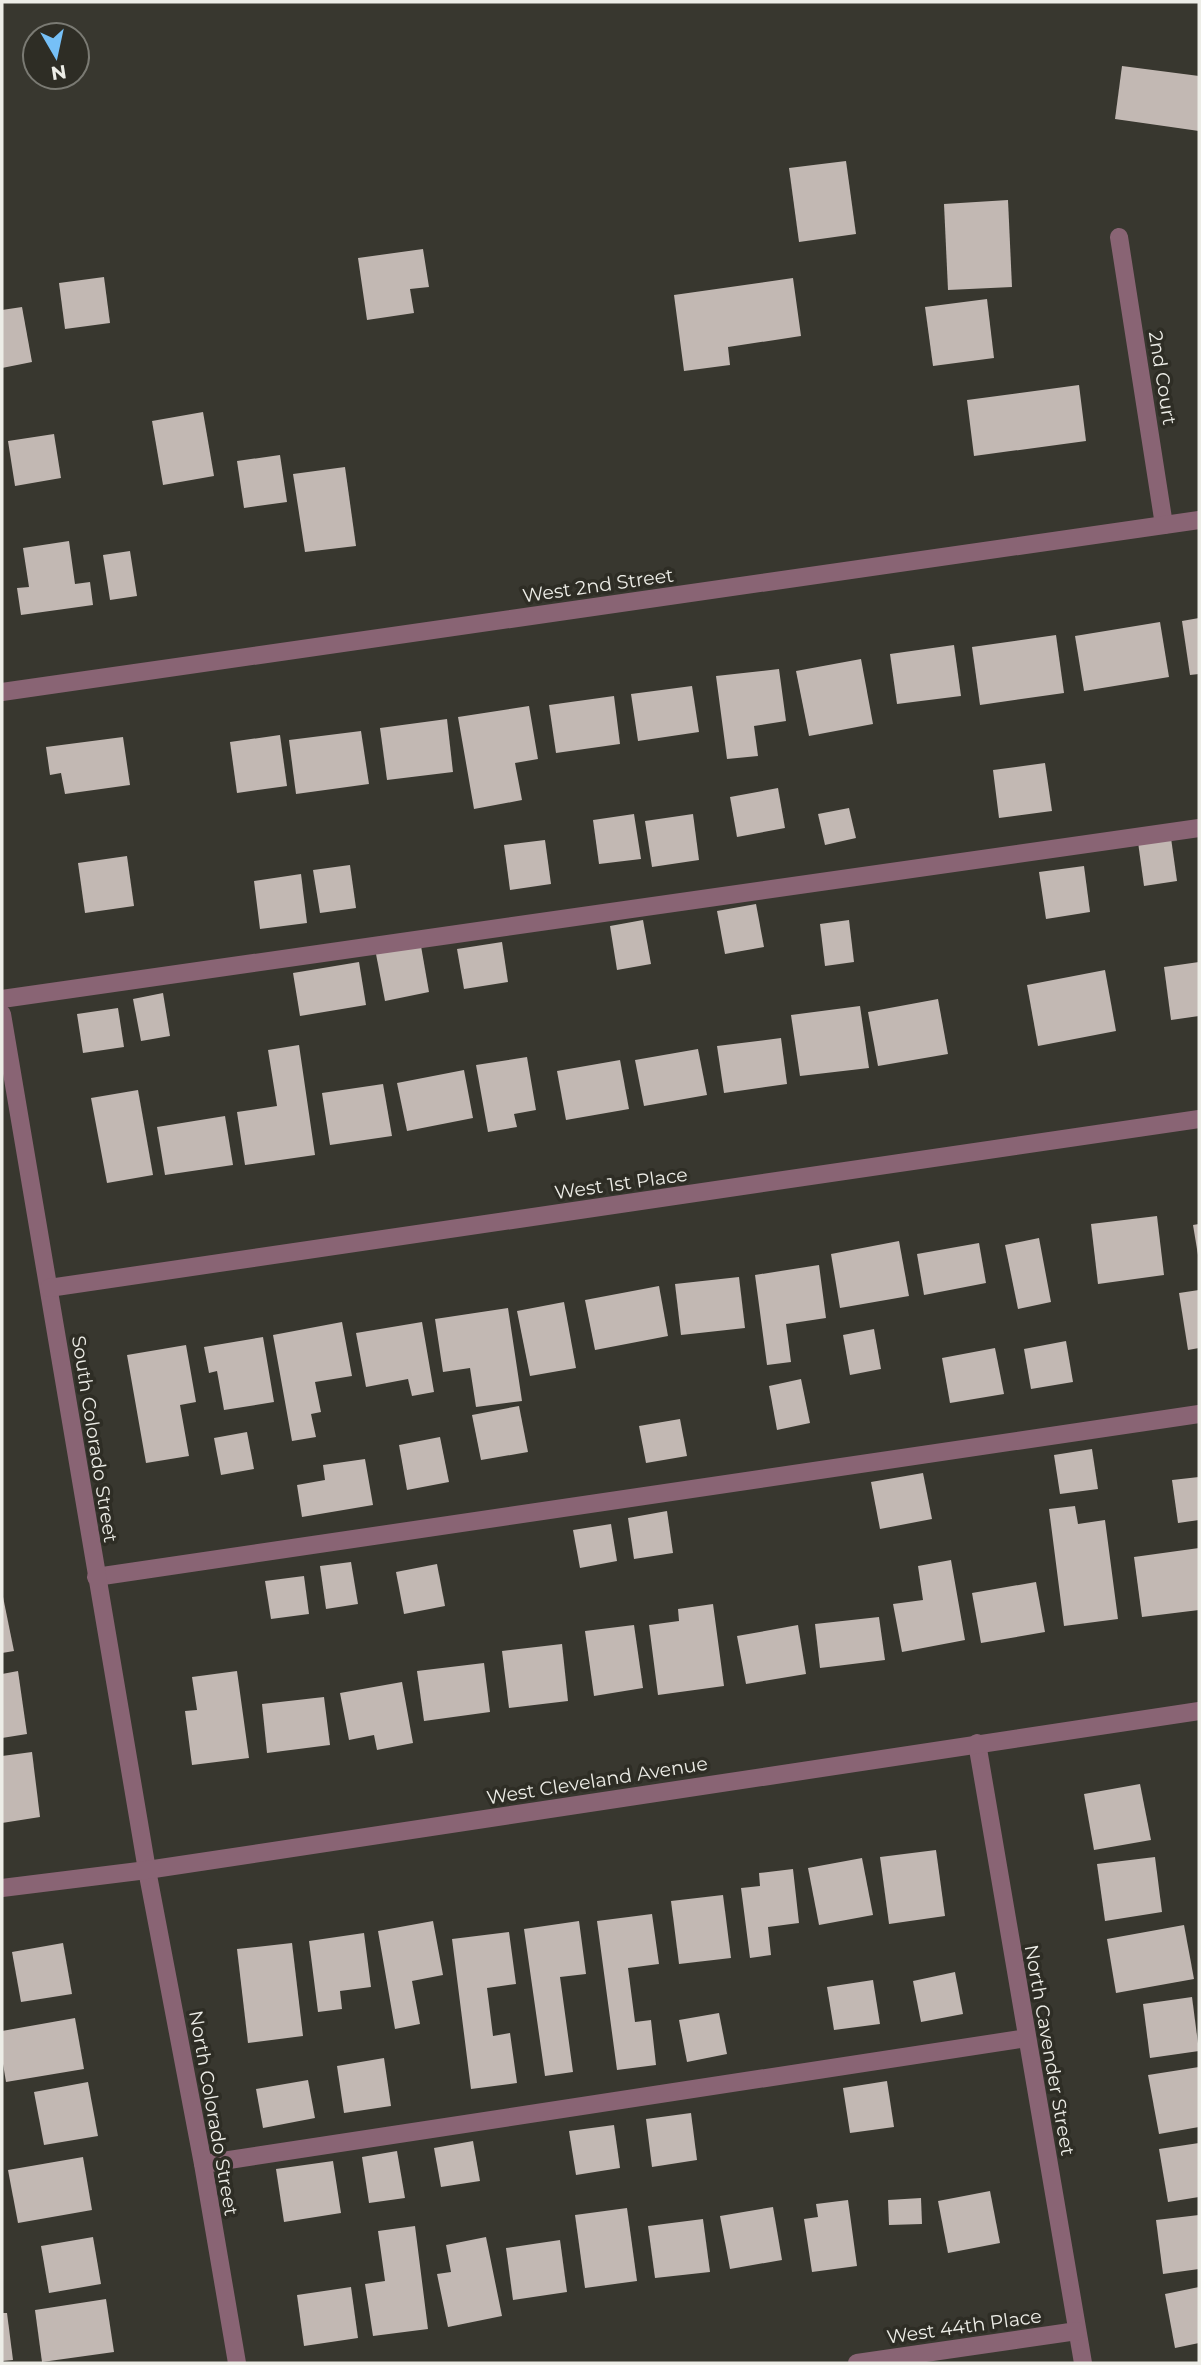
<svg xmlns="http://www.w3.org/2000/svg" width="1201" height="2365" viewBox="0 0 1201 2365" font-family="Montserrat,sans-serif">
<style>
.building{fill:#c2b8b3}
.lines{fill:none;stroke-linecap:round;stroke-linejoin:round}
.service{stroke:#896474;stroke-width:18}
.minor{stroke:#896474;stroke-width:18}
.labels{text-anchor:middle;stroke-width:7;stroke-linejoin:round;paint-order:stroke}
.street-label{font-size:19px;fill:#edede7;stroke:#2e2d25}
</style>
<rect width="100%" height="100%" fill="#38372f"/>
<g class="building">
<path d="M1122,66L1199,76V131L1115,119Z"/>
<path d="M846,161L856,234L799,242L789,168Z"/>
<path d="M1008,200L1012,287L948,290L944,204Z"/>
<path d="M423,249L429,287L410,289L414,313L367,320L358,258Z"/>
<path d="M104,277L110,323L65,329L59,283Z"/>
<path d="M793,278L801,336L728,347L730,365L684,371L674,295Z"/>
<path d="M987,299L994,358L933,366L925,307Z"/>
<path d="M22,307L32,362L2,368V310Z"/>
<path d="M1079,385L1086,441L974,456L967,400Z"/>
<path d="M203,412L214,476L163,485L152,421Z"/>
<path d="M54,434L61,478L15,486L8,441Z"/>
<path d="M280,455L287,502L244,508L237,461Z"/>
<path d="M345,467L356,546L305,552L293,474Z"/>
<path d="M69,541L75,584L90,582L93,605L21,615L17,588L29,587L23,548Z"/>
<path d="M130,551L137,596L110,600L103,555Z"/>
<path d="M1199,618V674L1190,675L1182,621Z"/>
<path d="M1160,622L1169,677L1084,691L1075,636Z"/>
<path d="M1056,635L1064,693L980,705L972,647Z"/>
<path d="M954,645L961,696L897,704L890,654Z"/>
<path d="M861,659L873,724L809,736L796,671Z"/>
<path d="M779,669L786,721L754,726L758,756L727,759L716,676Z"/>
<path d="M692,686L699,732L638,741L631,694Z"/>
<path d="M614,696L620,744L556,753L549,705Z"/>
<path d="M529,706L538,759L515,763L522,800L474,809L458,717Z"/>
<path d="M447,719L453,772L387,780L380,728Z"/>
<path d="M361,731L369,784L296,794L289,740Z"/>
<path d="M280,735L287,786L237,793L230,742Z"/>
<path d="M123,737L130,785L65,794L61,773L50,775L46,747Z"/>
<path d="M1045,763L1052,811L999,818L993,770Z"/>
<path d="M778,788L785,828L737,837L730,797Z"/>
<path d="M849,808L856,838L825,845L818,814Z"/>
<path d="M634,814L641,859L599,864L593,820Z"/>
<path d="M693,814L699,860L652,867L645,821Z"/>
<path d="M1171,838L1177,881L1144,886L1138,842Z"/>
<path d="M545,840L551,884L510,890L504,845Z"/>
<path d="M127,856L134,906L85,913L78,863Z"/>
<path d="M350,865L356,908L320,913L313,870Z"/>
<path d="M1084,866L1090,912L1046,919L1039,872Z"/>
<path d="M301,874L307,923L260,929L254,881Z"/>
<path d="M756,904L764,947L725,954L717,911Z"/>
<path d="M643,920L651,964L617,970L610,926Z"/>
<path d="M849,920L854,962L825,966L820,924Z"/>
<path d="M502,942L508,982L464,989L457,949Z"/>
<path d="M421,946L429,992L385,1001L376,954Z"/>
<path d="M359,962L366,1005L300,1016L293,973Z"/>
<path d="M1199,962V1016L1171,1020L1164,967Z"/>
<path d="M1105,970L1116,1031L1038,1046L1027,985Z"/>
<path d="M163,993L170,1036L141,1041L133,999Z"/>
<path d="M938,999L948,1054L878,1066L868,1012Z"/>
<path d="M860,1006L869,1068L800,1076L791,1015Z"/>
<path d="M118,1008L124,1047L83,1053L77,1014Z"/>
<path d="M781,1038L787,1084L724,1093L717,1046Z"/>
<path d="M299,1045L315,1155L245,1165L237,1112L277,1106L268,1050Z"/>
<path d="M698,1049L707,1095L644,1106L635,1060Z"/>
<path d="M527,1057L536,1110L514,1114L517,1127L488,1132L476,1065Z"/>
<path d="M620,1060L629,1109L566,1120L557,1071Z"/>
<path d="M464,1070L473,1118L407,1131L397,1083Z"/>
<path d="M383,1084L392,1136L330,1145L322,1093Z"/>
<path d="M138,1090L153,1175L107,1183L91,1098Z"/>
<path d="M225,1116L233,1165L165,1175L157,1127Z"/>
<path d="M1157,1216L1164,1275L1098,1284L1091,1224Z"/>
<path d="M1199,1224V1255H1198L1193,1225Z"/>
<path d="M1039,1238L1051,1302L1018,1309L1005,1245Z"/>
<path d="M899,1241L909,1296L840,1308L831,1254Z"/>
<path d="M979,1243L986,1283L924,1295L917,1254Z"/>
<path d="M819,1265L826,1318L786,1324L791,1362L767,1365L755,1275Z"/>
<path d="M739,1277L745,1328L681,1335L675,1284Z"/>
<path d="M659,1286L668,1336L595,1350L585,1300Z"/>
<path d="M1199,1290V1348L1188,1350L1179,1293Z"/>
<path d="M564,1302L576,1368L530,1376L517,1311Z"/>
<path d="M508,1308L522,1401L476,1407L470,1368L443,1372L435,1319Z"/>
<path d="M342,1322L352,1376L315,1382L321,1412L311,1414L316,1437L292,1441L273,1335Z"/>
<path d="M422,1322L434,1392L412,1396L408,1379L366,1387L356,1333Z"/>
<path d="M874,1329L881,1369L850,1375L843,1335Z"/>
<path d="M263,1337L274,1402L224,1410L217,1371L209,1373L204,1347Z"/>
<path d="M1066,1341L1073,1382L1031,1389L1024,1349Z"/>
<path d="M186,1345L196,1402L180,1405L189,1456L146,1463L127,1355Z"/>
<path d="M995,1348L1004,1394L950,1403L942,1358Z"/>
<path d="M801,1379L810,1423L777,1430L769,1386Z"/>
<path d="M519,1406L528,1452L481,1460L472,1415Z"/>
<path d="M680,1419L687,1456L646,1463L639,1426Z"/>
<path d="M247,1432L254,1469L221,1475L214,1438Z"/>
<path d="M440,1437L449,1482L407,1490L399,1445Z"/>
<path d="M1092,1449L1098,1489L1060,1494L1054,1455Z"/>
<path d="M365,1459L373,1505L302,1517L297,1485L325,1480L323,1465Z"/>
<path d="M923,1473L932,1519L880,1529L871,1482Z"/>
<path d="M1199,1477V1520L1178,1523L1172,1480Z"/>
<path d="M1075,1506L1078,1524L1105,1520L1118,1619L1064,1626L1049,1509Z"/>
<path d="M667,1511L673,1553L634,1559L628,1518Z"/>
<path d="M611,1524L617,1561L580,1568L573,1530Z"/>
<path d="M1199,1548V1610L1142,1617L1134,1557Z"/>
<path d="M951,1560L965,1640L902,1652L893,1604L923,1600L918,1566Z"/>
<path d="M351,1562L358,1604L326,1609L320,1566Z"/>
<path d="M437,1564L445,1606L404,1614L396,1572Z"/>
<path d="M304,1576L309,1614L271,1619L265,1581Z"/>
<path d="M1036,1582L1045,1632L981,1643L972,1593Z"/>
<path d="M2,1592L14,1651L2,1653Z"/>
<path d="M713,1604L724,1686L658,1695L649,1625L679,1621L678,1609Z"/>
<path d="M879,1617L885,1660L820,1668L815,1624Z"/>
<path d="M634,1625L643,1688L594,1696L585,1631Z"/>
<path d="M798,1625L806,1674L746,1684L737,1636Z"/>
<path d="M562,1644L568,1701L509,1708L502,1651Z"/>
<path d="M484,1663L490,1712L424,1721L417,1671Z"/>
<path d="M18,1671L27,1734L2,1738V1674Z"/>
<path d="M237,1671L249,1758L192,1765L185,1711L197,1710L192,1677Z"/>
<path d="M402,1682L413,1743L377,1750L374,1735L349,1740L340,1693Z"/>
<path d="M324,1697L330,1745L267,1753L262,1704Z"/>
<path d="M32,1752L40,1817L2,1823V1756Z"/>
<path d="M1140,1784L1151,1840L1094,1850L1084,1794Z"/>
<path d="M936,1850L945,1916L889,1924L880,1857Z"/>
<path d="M1155,1857L1162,1912L1105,1921L1097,1864Z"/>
<path d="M862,1858L873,1915L819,1925L808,1868Z"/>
<path d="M793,1869L799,1923L768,1927L771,1955L750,1958L741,1888L760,1886L759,1873Z"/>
<path d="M723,1895L731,1958L679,1964L671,1901Z"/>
<path d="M652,1914L659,1964L628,1968L635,2022L651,2020L656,2065L617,2070L597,1921Z"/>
<path d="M433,1921L443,1975L412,1981L420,2024L395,2029L378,1931Z"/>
<path d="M579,1921L586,1974L560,1977L573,2072L545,2076L524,1929Z"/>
<path d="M1184,1925L1194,1979L1116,1993L1107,1939Z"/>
<path d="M509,1932L516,1984L487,1988L493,2036L510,2033L517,2083L471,2089L452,1939Z"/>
<path d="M364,1933L371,1987L340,1991L342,2009L318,2012L309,1941Z"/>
<path d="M63,1943L72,1994L21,2002L12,1952Z"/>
<path d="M292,1943L303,2036L248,2043L237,1949Z"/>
<path d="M955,1972L963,2014L921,2022L913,1981Z"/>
<path d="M873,1980L880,2024L834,2030L827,1987Z"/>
<path d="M1192,1997L1199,2051L1150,2058L1143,2004Z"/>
<path d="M719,2013L727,2054L687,2062L679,2020Z"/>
<path d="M75,2018L84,2069L6,2082L2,2058V2031Z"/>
<path d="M384,2058L391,2106L344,2113L337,2066Z"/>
<path d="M1199,2067V2127L1159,2134L1148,2075Z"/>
<path d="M308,2080L315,2118L263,2128L256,2089Z"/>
<path d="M887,2081L894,2127L850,2133L843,2088Z"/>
<path d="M88,2082L98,2136L44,2145L34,2092Z"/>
<path d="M691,2113L697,2160L652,2167L646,2119Z"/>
<path d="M614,2125L620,2168L576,2175L569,2131Z"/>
<path d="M473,2141L480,2181L441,2187L434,2148Z"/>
<path d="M1199,2143V2197L1168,2202L1159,2149Z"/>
<path d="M397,2151L405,2198L369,2203L362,2157Z"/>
<path d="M83,2157L92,2210L18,2223L8,2170Z"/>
<path d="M333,2161L341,2213L284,2222L276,2169Z"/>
<path d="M990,2191L1000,2243L948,2253L938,2201Z"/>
<path d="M921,2198L922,2224L889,2225L888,2200Z"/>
<path d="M848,2200L857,2266L812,2272L804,2219L818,2217L816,2204Z"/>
<path d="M773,2207L782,2260L730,2269L720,2216Z"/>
<path d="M627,2208L637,2281L585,2288L575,2215Z"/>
<path d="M1199,2215V2269L1163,2274L1156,2220Z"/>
<path d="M703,2219L710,2272L655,2278L648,2226Z"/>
<path d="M415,2226L428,2329L373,2336L365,2284L385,2281L378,2231Z"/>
<path d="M93,2237L101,2284L49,2293L41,2246Z"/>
<path d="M486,2237L502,2316L448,2327L437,2274L451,2272L446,2245Z"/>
<path d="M560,2240L567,2292L513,2300L506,2248Z"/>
<path d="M351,2287L358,2338L304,2346L297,2295Z"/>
<path d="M1199,2287V2343L1175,2348L1165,2294Z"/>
<path d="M106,2299L114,2352L42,2362L35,2310Z"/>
<path d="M2,2313H7L13,2360L2,2361Z"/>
</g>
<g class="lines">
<g class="service">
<path d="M2,999L1199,828"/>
<path d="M96,1577L1199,1414"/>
<path d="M203,2164L1027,2038"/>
</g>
<g class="minor">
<path d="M1119,237L1164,525"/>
<path d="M2,692L1199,520"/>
<path d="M2,1014L147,1870L203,2164L237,2363"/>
<path d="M49,1288L1199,1119"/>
<path d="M977,1743L1083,2363"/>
<path d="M2,1888L147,1870L1199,1711"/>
<path d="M857,2363L1077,2331"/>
</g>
</g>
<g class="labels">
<g class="street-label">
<text transform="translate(1163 378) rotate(81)" y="7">2nd Court</text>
<text transform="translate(598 585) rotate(-8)" y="7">West 2nd Street</text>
<text transform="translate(621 1183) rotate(-8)" y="7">West 1st Place</text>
<text transform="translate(95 1439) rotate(81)" y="7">South Colorado Street</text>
<text transform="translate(597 1780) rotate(-9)" y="7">West Cleveland Avenue</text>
<text transform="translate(1050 2050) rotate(80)" y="7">North Cavender Street</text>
<text transform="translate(214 2113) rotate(80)" y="7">North Colorado Street</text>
<text transform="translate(964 2326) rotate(-8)" y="7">West 44th Place</text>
</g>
</g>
<rect width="1201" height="2365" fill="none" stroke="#edede7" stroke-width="7"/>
<g transform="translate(56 56) rotate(171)"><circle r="33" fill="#2e2d25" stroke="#7a7a73" stroke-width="2"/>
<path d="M0-5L12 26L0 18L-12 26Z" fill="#76c0f7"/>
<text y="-10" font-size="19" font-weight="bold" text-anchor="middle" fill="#edede7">N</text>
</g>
</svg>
